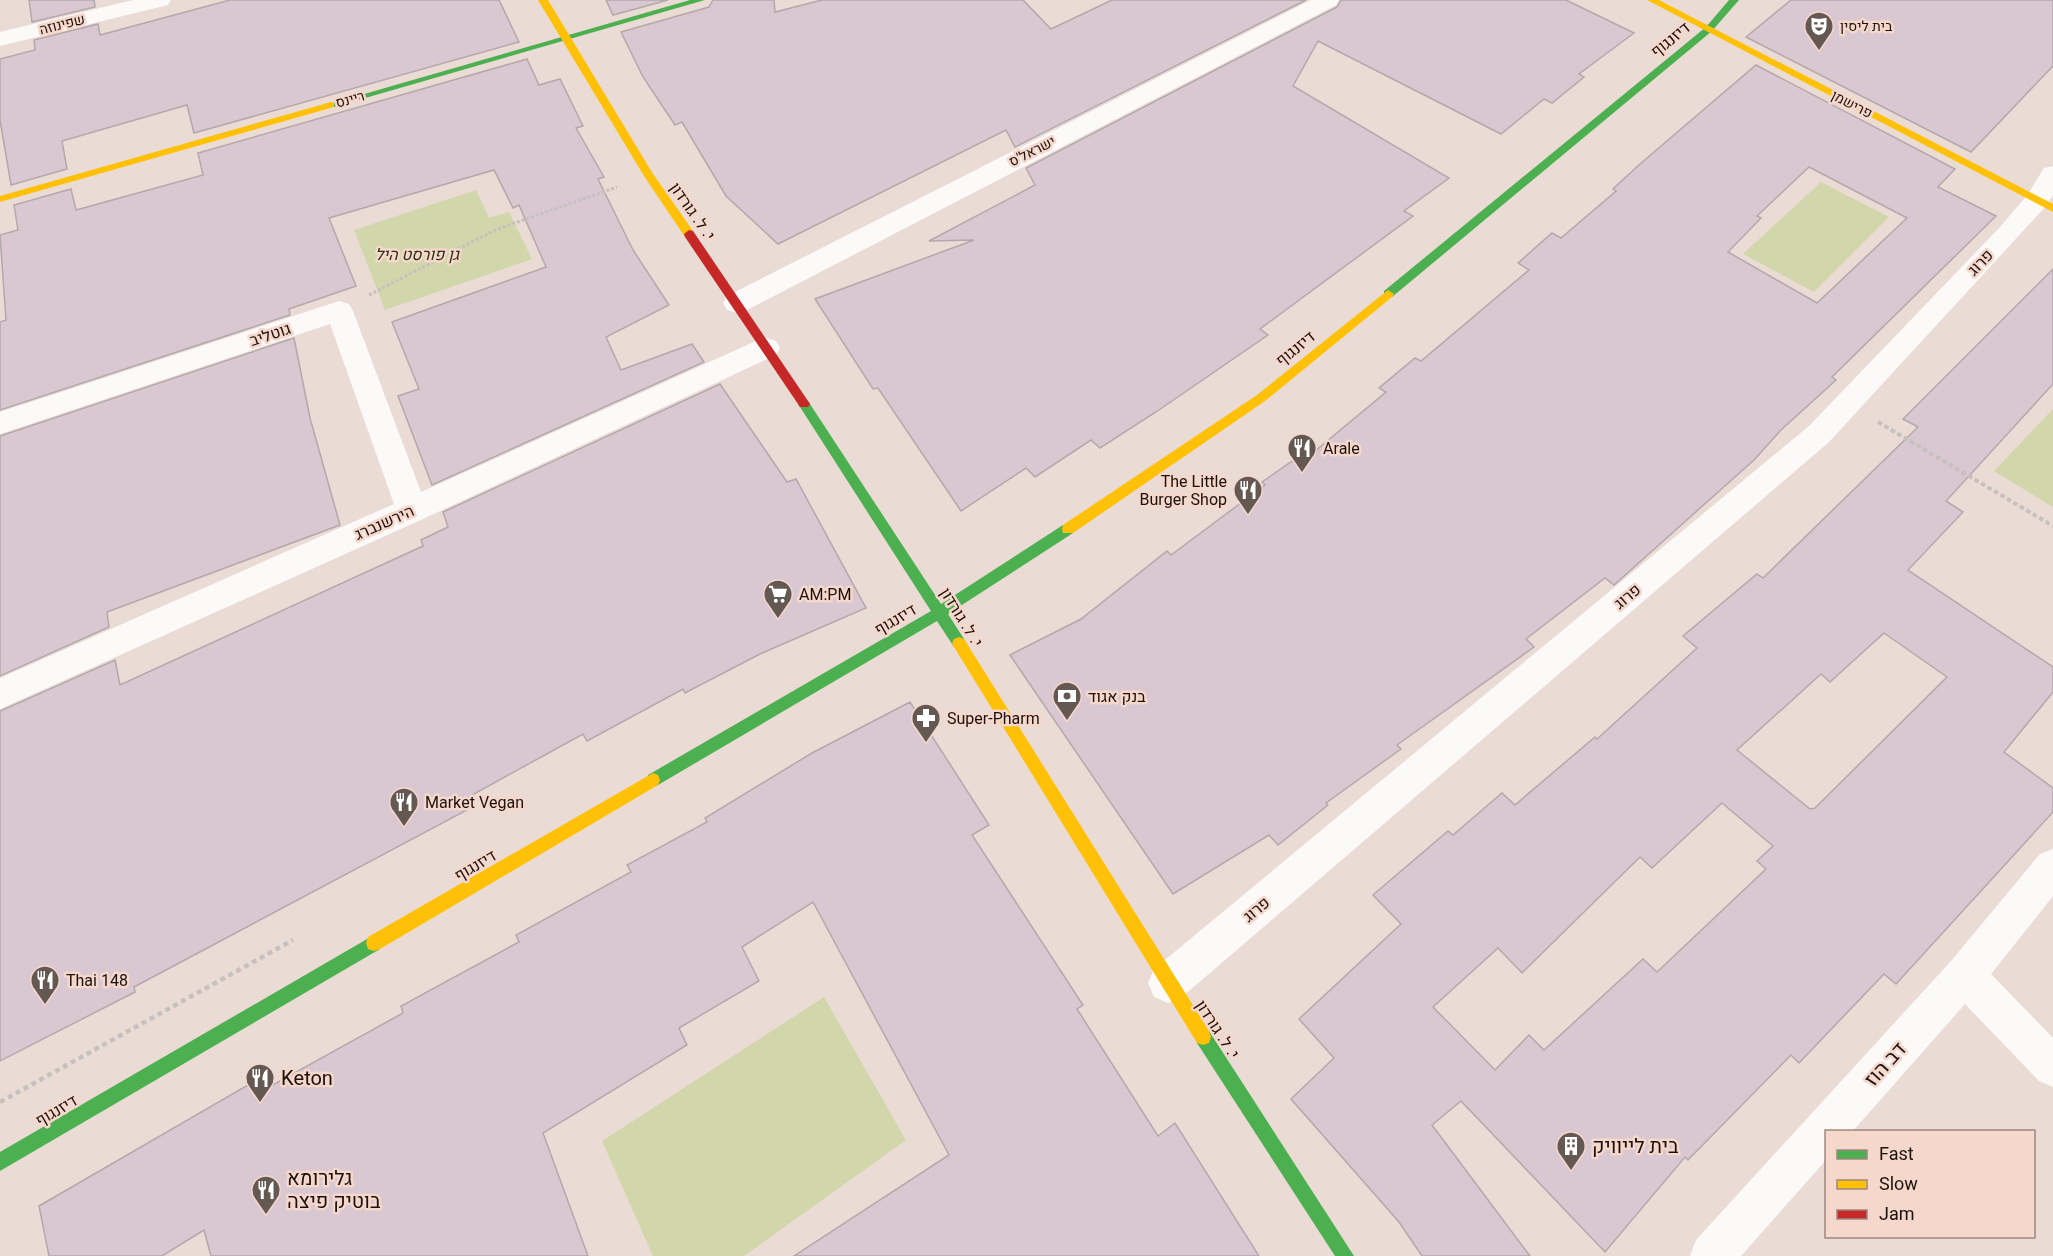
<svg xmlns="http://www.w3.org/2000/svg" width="2053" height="1256" viewBox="0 0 2053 1256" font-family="Georgia,Heebo,serif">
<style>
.green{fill:#d1d7aa}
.building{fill:#d9c8d1;stroke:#b3a8aa;stroke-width:1.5;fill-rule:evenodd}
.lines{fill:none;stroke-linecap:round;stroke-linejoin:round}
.path-far2{stroke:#c6c1bf;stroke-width:3;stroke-dasharray:3 2;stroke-linecap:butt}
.path-far1{stroke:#c6c1bf;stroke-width:4;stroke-dasharray:4.5 3;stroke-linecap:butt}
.path{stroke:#c6c1bf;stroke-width:4.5;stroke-dasharray:5 4;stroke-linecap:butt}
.street{fill:#fcfaf9;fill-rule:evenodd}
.fast{fill:#4caf50;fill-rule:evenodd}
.slow{fill:#ffc107;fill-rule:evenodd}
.jam{fill:#c62828;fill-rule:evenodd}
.labels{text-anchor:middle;stroke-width:5;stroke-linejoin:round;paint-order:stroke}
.far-street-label{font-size:14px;fill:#1c120d;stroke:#f5d7cb}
.far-poi-label{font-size:14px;fill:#1c120d;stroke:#f5d7cb;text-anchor:start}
.street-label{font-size:16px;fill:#1c120d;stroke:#f5d7cb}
.park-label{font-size:16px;font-style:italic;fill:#2a3313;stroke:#f5d7cb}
.poi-label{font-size:16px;fill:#1c120d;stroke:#f5d7cb;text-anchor:start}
.near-street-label{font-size:20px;fill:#1c120d;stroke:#f5d7cb}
.near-poi-label{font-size:20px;fill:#1c120d;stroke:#f5d7cb;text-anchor:start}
</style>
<rect width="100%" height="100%" fill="#ebdbd5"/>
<g class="green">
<path d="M1821,182L1889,217L1814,292L1743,254Z"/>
<path d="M476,190L489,218L509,212L532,259L385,310L354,230Z"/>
<path d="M2053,409V507L1994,471Z"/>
<path d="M824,997L906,1140L744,1256H653L602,1141Z"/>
</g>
<g class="building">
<path d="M29,0H94L95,7L32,22Z"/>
<path d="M230,0H499L519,42L194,133L187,105L62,141L67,169L11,185L0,120V59L35,50L34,40L98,24L100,35Z"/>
<path d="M606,0H668L613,15Z"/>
<path d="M713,0H774L775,12L822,0H1023L1051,29L1112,0H1306L1015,147L1006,130L778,244L726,196L682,122L675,125L643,77L621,32L709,7Z"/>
<path d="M1341,0H1566L1634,33L1579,74L1584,77L1552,103L1544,99L1501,134L1318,41L1293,86L1449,178L1404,211L1413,216L1260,329L1268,335L1156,412L1100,448L1091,440L1035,477L1026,468L961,511L878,388L873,389L815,299L974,240L929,241L1035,185L1026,168L1337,7Z"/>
<path d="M1791,0H2053V66L1971,152L1746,37Z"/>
<path d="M527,59L539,85L560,79L583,126L576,128L604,177L598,179L633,250L669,305L606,337L621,370L692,344L704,362L432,485L398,396L419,389L392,322L546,267L519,205L513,208L494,170L329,218L356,286L289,309L290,315L0,410V322L6,320L0,235L18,230L14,205L71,189L76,210L203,175L198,153Z"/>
<path d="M1756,65L1955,169L1938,187L1996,216L1832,377L1836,380L1781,430L1754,460L1614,585L1605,578L1526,639L1534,647L1397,745L1401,749L1326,803L1328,805L1278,845L1269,835L1173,894L1010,655L1081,619L1167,551L1171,555L1265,485L1262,482L1311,448L1315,451L1386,392L1379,388L1415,358L1421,361L1529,270L1518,263L1552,233L1561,238L1616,191L1613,189L1640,164ZM1809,167L1907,218L1817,303L1728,252L1761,218L1757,216Z"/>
<path d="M2053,269V384L1946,501L1963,512L1908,570L2053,667V692L2004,752L2053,788V812L1896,984L1884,974L1799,1063L1791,1055L1688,1160L1685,1157L1605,1252L1461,1101L1432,1125L1530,1256H1422L1399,1222L1291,1099L1334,1058L1299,1019L1401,924L1373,895L1448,831L1453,835L1502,793L1515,805L1595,737L1597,739L1697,648L1683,636L1757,574L1763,578L1918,427L1903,419ZM1884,633L1947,677L1815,808L1810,809L1737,750L1821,674L1830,682ZM1722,803L1773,846L1757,861L1766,869L1657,972L1643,959L1544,1050L1529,1035L1495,1070L1433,1007L1498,948L1522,973L1640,857L1652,868Z"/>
<path d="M294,338L310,418L340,525L107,612L109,627L0,676V436Z"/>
<path d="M720,384L787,482L796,479L866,608L760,654L685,693L683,689L587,741L583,734L463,800L467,810L134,987L135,992L0,1061V711L115,660L120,685L423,546L421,540L448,527L443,512Z"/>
<path d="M910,702L989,825L972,835L1083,1005L1077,1009L1158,1136L1175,1123L1259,1256H794L949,1155L813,902L742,947L759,981L679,1028L687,1045L543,1133L588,1256H211L204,1230L162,1256H49L39,1206L267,1074L271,1086L403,1013L401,1006L519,942L516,935L631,872L627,865L707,822L705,818L812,753Z"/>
</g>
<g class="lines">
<path class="path-far2" d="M369,295L495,230L617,187"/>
<path class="path-far1" d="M1878,422L2053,526"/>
<path class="path" d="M0,1102L293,940"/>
<g class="street">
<path d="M133,0H171L168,5L0,46V32Z"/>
<path d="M1311,0H1339L1336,5L747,310L737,313L727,310L723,303L727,296Z"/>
<path d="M2053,166V195L2046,206L1829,442L1182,997L1168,1003L1154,997L1148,983L1154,969L1809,426L2000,227L2028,194L2044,168Z"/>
<path d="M339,301L349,304L353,311L421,492L756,341L766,338L776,341L780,348L776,355L423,519L0,709V678L394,504L330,324L0,434V412Z"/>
<path d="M2053,849V896L1991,974L2053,1038V1087L2039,1081L1965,1004L1852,1132H1826V1160L1741,1256H1690L1696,1240L1951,961L2040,854Z"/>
</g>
<g class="fast">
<path d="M690,0H705L334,107H328L326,105Z"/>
<path d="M1729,0H1739L1712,31L1392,297H1384V291L1706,27Z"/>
<path d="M804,400L808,401L941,604L1063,525H1073L1074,529L1073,533L948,614L964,639L966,643L964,647L959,649L954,647L937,621L658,785L653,787L648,785L646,780L648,775L931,611L800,407L798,404Z"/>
<path d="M374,935L380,937L382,943L380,949L0,1171V1152Z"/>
<path d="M1203,1029L1209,1031L1354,1256H1335L1197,1043L1195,1037L1197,1031Z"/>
</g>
<g class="slow">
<path d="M538,0H548L653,174L693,231V237H685L644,176Z"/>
<path d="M1647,0H1659L2053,204V212Z"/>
<path d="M331,102L334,103V107L0,202V196Z"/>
<path d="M1388,290L1394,294L1392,297L1265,401L1073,533H1063L1062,529L1063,525L1257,395Z"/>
<path d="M959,637L964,639L1209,1031L1211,1037L1209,1043L1203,1045L1197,1043L954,647L952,643L954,639Z"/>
<path d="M653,773L658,775L660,780L658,785L380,949L374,951L368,949L366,943L368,937Z"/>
</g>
<path class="jam" d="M689,230L693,231L808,401L810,404L808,407H800L685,237L684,234Z"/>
</g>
<defs>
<g id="theatre-pin" transform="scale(1.5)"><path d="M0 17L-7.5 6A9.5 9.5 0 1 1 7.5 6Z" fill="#645853" stroke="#f5d7cb"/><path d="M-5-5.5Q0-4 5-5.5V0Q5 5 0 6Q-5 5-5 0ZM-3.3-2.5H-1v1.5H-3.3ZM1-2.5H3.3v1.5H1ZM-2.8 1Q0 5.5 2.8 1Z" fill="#fff"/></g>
<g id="restaurant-pin" transform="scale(1.5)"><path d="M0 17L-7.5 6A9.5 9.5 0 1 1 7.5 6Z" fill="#645853" stroke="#f5d7cb"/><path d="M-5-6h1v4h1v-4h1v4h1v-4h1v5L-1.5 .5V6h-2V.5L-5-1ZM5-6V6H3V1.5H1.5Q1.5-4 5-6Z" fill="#fff"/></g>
<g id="supermarket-pin" transform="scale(1.5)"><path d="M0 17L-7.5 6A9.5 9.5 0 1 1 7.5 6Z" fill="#645853" stroke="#f5d7cb"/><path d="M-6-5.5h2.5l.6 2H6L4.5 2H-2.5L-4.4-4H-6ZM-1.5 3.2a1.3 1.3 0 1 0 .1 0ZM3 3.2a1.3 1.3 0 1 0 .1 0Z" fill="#fff"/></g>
<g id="bank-pin" transform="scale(1.5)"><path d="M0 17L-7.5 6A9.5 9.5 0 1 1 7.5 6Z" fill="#645853" stroke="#f5d7cb"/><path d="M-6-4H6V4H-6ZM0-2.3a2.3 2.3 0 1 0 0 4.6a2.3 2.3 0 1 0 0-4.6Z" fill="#fff"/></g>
<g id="pharmacy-pin" transform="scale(1.5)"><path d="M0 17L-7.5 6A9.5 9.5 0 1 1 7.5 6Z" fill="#645853" stroke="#f5d7cb"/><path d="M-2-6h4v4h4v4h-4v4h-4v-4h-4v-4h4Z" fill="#fff"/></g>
<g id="building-pin" transform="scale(1.5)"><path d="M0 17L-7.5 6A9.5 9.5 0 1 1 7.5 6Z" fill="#645853" stroke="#f5d7cb"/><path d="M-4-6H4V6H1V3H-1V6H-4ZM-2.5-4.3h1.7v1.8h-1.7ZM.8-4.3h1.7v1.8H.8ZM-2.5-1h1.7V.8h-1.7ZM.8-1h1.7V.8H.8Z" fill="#fff"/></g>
</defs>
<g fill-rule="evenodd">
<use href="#theatre-pin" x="1819" y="26"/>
<use href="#restaurant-pin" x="1302" y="448"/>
<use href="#restaurant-pin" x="1248" y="490"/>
<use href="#supermarket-pin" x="778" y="594"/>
<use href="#bank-pin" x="1067" y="696"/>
<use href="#pharmacy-pin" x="926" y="718"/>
<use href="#restaurant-pin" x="404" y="802"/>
<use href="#restaurant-pin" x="45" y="980"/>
<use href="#restaurant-pin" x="260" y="1078"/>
<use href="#building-pin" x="1571" y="1146"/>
<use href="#restaurant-pin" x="266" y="1190"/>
</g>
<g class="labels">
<g class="far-street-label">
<text transform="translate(62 24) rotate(-14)" y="5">שפינוזה</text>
<text transform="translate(350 99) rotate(-16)" y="5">ריינס</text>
<text transform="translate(1852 104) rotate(27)" y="5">פרישמן</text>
<text transform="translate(1032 151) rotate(-27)" y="5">ישראל'ס</text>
</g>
<g class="far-poi-label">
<text x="1840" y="31">בית ליסין</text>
</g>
<g class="street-label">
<text transform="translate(1670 39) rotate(-39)" y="6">דיזנגוף</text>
<text transform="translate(693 211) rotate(55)" y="6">י. ל. גורדון</text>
<text transform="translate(1980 262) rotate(-46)" y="6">פרוג</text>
<text transform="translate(270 334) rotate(-18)" y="6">גוטליב</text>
<text transform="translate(1295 348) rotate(-39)" y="6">דיזנגוף</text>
<text transform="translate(384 522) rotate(-24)" y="6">הירשנברג</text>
<text transform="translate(1627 596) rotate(-40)" y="6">פרוג</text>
<text transform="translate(962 617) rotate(58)" y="6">י. ל. גורדון</text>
<text transform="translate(895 619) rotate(-30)" y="6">דיזנגוף</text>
<text transform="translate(475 865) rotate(-30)" y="6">דיזנגוף</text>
<text transform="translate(1256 909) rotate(-40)" y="6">פרוג</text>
<text transform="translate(1218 1029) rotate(57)" y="6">י. ל. גורדון</text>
<text transform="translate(56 1110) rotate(-30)" y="6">דיזנגוף</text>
</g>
<g class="park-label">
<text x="417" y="260">גן פורסט היל</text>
</g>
<g class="poi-label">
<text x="1323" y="454">Arale</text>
<text x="1227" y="487" text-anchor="end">The Little<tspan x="1227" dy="18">Burger Shop</tspan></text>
<text x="799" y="600">AM:PM</text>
<text x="1088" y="702">בנק אגוד</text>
<text x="947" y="724">Super-Pharm</text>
<text x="425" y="808">Market Vegan</text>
<text x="66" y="986">Thai 148</text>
</g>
<g class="near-street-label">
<text transform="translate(1885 1064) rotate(-48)" y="7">דב הוז</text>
</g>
<g class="near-poi-label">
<text x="281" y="1085">Keton</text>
<text x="1592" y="1153">בית לייוויק</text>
<text x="287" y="1185">גלירומא<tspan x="287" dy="23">בוטיק פיצה</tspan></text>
</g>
</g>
<rect x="1825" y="1130" width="210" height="108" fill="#f5d7cb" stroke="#9e887f" stroke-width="1.5"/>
<rect x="1837" y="1150" width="30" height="9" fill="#4caf50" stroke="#9e887f" stroke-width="1.5"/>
<text x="1879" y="1160" font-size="18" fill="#1c120d">Fast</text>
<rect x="1837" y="1180" width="30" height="9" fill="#ffc107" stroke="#9e887f" stroke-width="1.5"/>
<text x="1879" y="1190" font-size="18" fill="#1c120d">Slow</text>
<rect x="1837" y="1210" width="30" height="9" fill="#c62828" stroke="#9e887f" stroke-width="1.5"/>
<text x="1879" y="1220" font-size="18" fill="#1c120d">Jam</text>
</svg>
